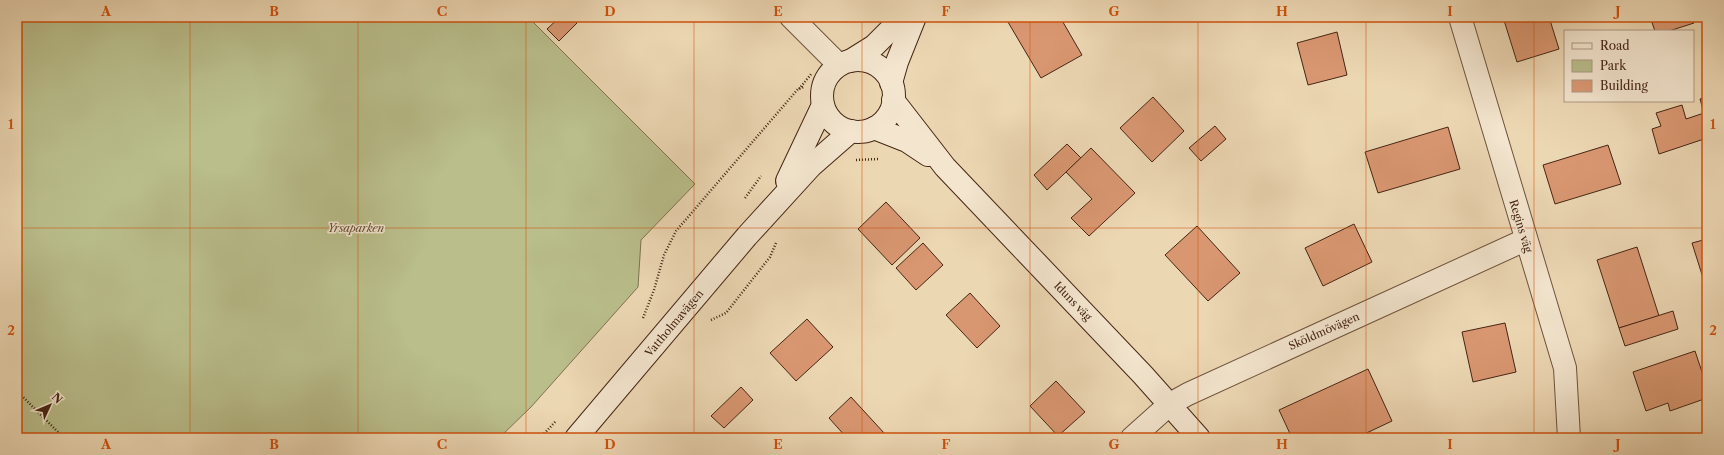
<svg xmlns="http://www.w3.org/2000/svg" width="1724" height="455" viewBox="0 0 1724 455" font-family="'Libre Caslon Text',serif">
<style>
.green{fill:#b9be8b;stroke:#7f7250}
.building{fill:#d99771;stroke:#452514}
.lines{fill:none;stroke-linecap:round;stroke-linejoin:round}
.street-casing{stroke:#6f523c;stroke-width:24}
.secondary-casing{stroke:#452514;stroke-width:24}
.path{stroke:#452514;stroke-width:2.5;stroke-dasharray:1 2;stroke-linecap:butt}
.street{stroke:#f3e5ce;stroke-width:22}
.secondary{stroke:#f3e5ce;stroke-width:22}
.grid{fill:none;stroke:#d0510d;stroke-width:1;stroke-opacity:0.55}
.labels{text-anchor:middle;stroke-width:3;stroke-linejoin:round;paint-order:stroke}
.street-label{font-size:11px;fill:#452514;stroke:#f3e5ce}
.park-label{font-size:11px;font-style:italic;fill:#624b32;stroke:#f3e5ce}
.neatline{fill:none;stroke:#d0510d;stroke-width:1.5}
.grid-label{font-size:13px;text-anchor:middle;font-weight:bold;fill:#d0510d}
</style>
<rect width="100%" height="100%" fill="#ecd7b3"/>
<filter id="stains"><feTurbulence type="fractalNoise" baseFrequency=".005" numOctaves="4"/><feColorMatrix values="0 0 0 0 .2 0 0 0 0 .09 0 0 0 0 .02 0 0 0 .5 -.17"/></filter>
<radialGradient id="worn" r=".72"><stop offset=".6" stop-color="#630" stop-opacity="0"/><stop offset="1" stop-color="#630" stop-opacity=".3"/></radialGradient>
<path class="green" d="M17,17H528L695,184L641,240L638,287L531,407L499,438H17Z"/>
<g class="building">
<path d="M560,17H570L577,23L559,41L547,29Z"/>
<path d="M1005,17H1060L1082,55L1041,78Z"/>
<path d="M1503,17H1549L1559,49L1517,62Z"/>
<path d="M1650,17H1692L1694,23L1669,31H1655Z"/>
<path d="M1337,32L1347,75L1308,85L1297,43Z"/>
<path d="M1153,97L1184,131L1152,162L1120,128Z"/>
<path d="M1707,97V138L1659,154L1652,129L1661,126L1656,113L1682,105L1686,119L1704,113L1700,99Z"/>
<path d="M1215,126L1226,139L1201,161L1189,148Z"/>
<path d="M1448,127L1460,169L1378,193L1365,152Z"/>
<path d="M1067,144L1081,158L1047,190L1034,175Z"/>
<path d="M1608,145L1621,184L1555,204L1543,165Z"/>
<path d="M1091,148L1135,193L1089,236L1071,218L1092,199L1066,172Z"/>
<path d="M886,202L920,238L892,265L858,229Z"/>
<path d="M1354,224L1372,262L1323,286L1305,248Z"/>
<path d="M1197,226L1240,273L1208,301L1165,255Z"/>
<path d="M1707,239V281H1704L1692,243Z"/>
<path d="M923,243L943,265L916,290L896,268Z"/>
<path d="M1637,247L1659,316L1619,328L1597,260Z"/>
<path d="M970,293L1000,326L977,348L946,315Z"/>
<path d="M1673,311L1678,329L1625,346L1619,328Z"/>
<path d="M807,319L833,347L796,381L770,353Z"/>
<path d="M1505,323L1516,372L1473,382L1462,332Z"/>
<path d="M1695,351L1707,387V398L1670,411L1668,403L1646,411L1633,372Z"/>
<path d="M1368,369L1392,421L1356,438H1292L1279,410Z"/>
<path d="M1056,381L1085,412L1058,436L1030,406Z"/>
<path d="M741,387L753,400L724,428L711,416Z"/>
<path d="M851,397L885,434L881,438H847L829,418Z"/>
</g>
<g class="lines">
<g class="street-casing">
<g id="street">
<path d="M791,17L839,65"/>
<path d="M1460,17L1565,368L1569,438"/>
<path d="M1132,438L1170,404L1188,394L1525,240"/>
</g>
</g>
<g class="secondary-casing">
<g id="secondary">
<circle cx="858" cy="96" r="36"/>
<path d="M850,61L874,46L903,17"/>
<path d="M891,83L897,62L915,17"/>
<path d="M893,100L945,167L1143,375L1199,438"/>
<path d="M874,128L907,141L928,155"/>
<path d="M787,181L823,105"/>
<path d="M576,438L747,236L811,166L851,131"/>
</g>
</g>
<g class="path">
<path d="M799,89L812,73"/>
<path d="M856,160L879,159"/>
<path d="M745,198L761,176"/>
<path d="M643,318L654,290L664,255L676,231L798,89L804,87"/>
<path d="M711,320L726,313L770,257L776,243"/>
<path d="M17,391L64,438"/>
<path d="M540,438L556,421"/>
</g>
<use href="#street" class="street"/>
<use href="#secondary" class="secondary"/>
</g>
<path class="grid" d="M190,17V438M358,17V438M526,17V438M694,17V438M862,17V438M1030,17V438M1198,17V438M1366,17V438M1534,17V438M17,228H1707"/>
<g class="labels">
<g class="street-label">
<text transform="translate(1521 226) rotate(73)" y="4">Regins väg</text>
<text transform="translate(1073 301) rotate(46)" y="4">Iduns väg</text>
<text transform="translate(674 323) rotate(-50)" y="4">Vattholmavägen</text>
<text transform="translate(1324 331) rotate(-24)" y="4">Sköldmövägen</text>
</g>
<g class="park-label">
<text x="356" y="232">Yrsaparken</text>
</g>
</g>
<rect width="1724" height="455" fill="none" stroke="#ecd7b3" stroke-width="44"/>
<rect x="1564" y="30" width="130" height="72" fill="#f3e5ce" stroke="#ad9884"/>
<rect x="1572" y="43" width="20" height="6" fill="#f3e5ce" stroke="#ad9884"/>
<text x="1600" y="50" font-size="12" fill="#452514">Road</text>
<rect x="1572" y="60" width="20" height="12" fill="#b9be8b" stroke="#ad9884"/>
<text x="1600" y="70" font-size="12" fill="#452514">Park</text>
<rect x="1572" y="80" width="20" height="12" fill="#d99771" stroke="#ad9884"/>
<text x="1600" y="90" font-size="12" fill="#452514">Building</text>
<g transform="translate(50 405) rotate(46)" stroke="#f3e5ce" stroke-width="3" paint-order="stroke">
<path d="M0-3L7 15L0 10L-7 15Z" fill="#452514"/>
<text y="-6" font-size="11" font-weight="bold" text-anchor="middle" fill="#452514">N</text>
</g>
<rect x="22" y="22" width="1680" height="411" class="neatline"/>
<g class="grid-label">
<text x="106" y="16">A</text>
<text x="274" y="16">B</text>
<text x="442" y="16">C</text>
<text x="610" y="16">D</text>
<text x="778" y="16">E</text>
<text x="946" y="16">F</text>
<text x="1114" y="16">G</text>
<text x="1282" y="16">H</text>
<text x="1450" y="16">I</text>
<text x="1618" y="16">J</text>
<text x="11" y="129">1</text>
<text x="1713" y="129">1</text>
<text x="11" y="335">2</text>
<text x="1713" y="335">2</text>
<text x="106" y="449">A</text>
<text x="274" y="449">B</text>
<text x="442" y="449">C</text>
<text x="610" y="449">D</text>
<text x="778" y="449">E</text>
<text x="946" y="449">F</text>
<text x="1114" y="449">G</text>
<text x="1282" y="449">H</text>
<text x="1450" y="449">I</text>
<text x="1618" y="449">J</text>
</g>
<rect width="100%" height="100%" filter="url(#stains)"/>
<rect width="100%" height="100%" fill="url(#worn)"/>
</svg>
